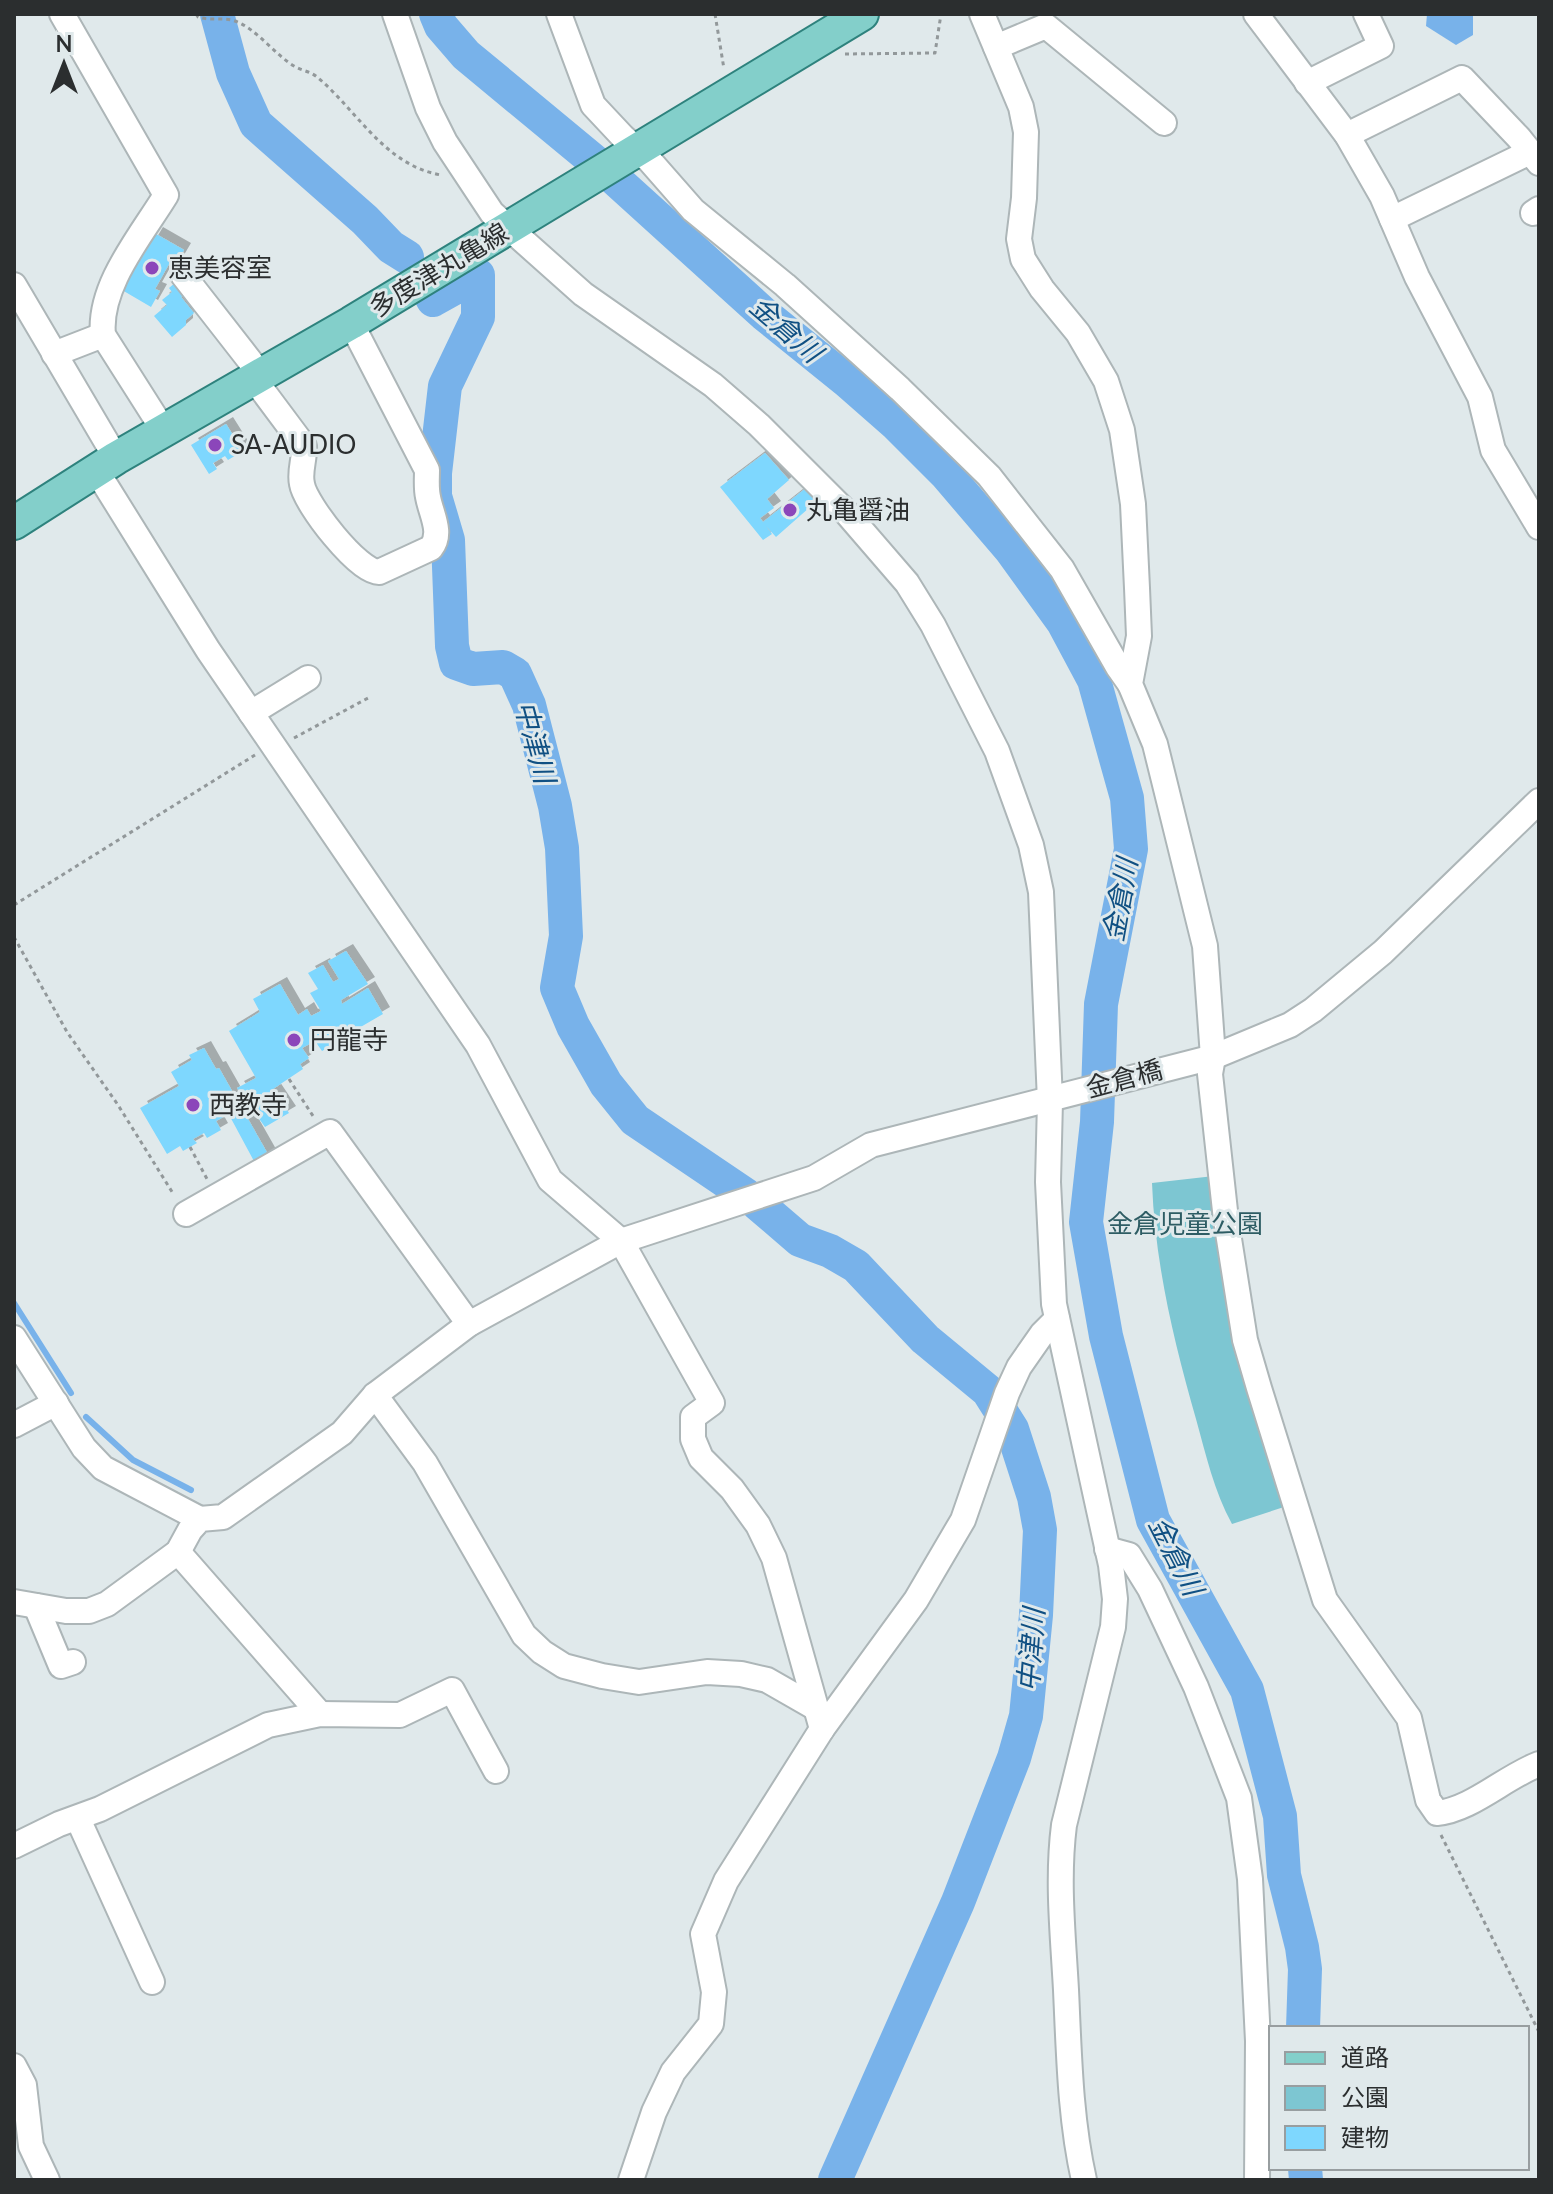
<svg xmlns="http://www.w3.org/2000/svg" width="1553" height="2194" viewBox="0 0 1553 2194" font-family="Lato,'Noto Sans JP',sans-serif">
<style>
.green{fill:#7dc6d2}
.water{fill:#78b2ea}
.lines{fill:none;stroke-linecap:round;stroke-linejoin:round}
.stream{stroke:#78b2ea;stroke-width:6}
.river{stroke:#78b2ea;stroke-width:34}
.building{fill:#7ed7fe;filter:url(#shadow)}
.minor-casing{stroke:#adb6b8;stroke-width:28}
.major-casing{stroke:#2e827d;stroke-width:36}
.path{stroke:#92989a;stroke-width:3;stroke-dasharray:4 4;stroke-linecap:butt}
.minor{stroke:#fff;stroke-width:24}
.major{stroke:#83cfca;stroke-width:32}
.poi-dot{fill:#8b46ba;stroke:#e0e9eb;stroke-width:3}
.labels{text-anchor:middle;stroke-width:6;stroke-linejoin:round;paint-order:stroke}
.poi-label{font-size:26px;fill:#2b2e2f;stroke:#e0e9eb;text-anchor:start}
.street-label{font-size:26px;fill:#2b2e2f;stroke:#e0e9eb}
.park-label{font-size:26px;fill:#2e5d64;stroke:#e0e9eb}
.water-label{font-size:28px;font-style:italic;fill:#105083;stroke:#e0e9eb}
</style>
<defs>
<filter id="shadow"><feDropShadow dx="7" dy="-7" stdDeviation="0" flood-color="#0004"/></filter>
</defs>
<rect width="100%" height="100%" fill="#e0e9eb"/>
<path class="green" d="M1214,1176L1287,1506L1232,1524C1214,1491 1206,1455 1196,1419C1174,1342 1155,1264 1152,1183Z"/>
<path class="water" d="M1427,14H1473V35L1456,45L1426,26Z"/>
<g class="lines">
<g class="stream">
<path d="M14,1303L71,1393"/>
<path d="M86,1417L133,1460L191,1490"/>
</g>
<g class="river">
<path d="M217,14L233,73L256,124L365,220L391,247L407,257"/>
<path d="M436,14L441,26L466,55L605,170L764,314L847,381L896,424L946,474L1011,550L1063,622L1094,680L1127,798L1131,849L1101,1004L1097,1122L1086,1222L1106,1336L1153,1520L1247,1690L1280,1816L1284,1875L1302,1947L1305,1969L1303,2028"/>
<path d="M431,296L433,300L478,275V317L445,386L435,473V496L448,540L452,646L456,663L473,669L503,667L515,674L529,705L555,806L562,848L566,936L557,988L573,1026L606,1084L635,1120L746,1195"/>
<path d="M758,1204L800,1240L830,1251L856,1266L925,1339L988,1391L1012,1429L1034,1497L1040,1530L1036,1615L1026,1716L1014,1758L958,1902L835,2180"/>
<path d="M1305,2168L1306,2180"/>
</g>
</g>
<g class="building">
<path d="M156,234L184,250L174,267L169,264L155,289L160,291L151,307L122,290L125,286L123,284L135,263L138,264Z"/>
<path d="M176,282L186,294L181,297L194,313L186,320V325L172,337L154,316L167,305L162,300L172,292L169,288Z"/>
<path d="M226,424L243,451L228,460L225,456L213,463L217,469L209,474L191,445Z"/>
<path d="M765,453L789,480L767,499L774,508L760,518L763,522L806,488L818,500L776,537L766,526L772,534L763,540L720,487Z"/>
<path d="M346,951L368,984L341,1000L342,1004L368,988L383,1014L352,1032L356,1039L339,1048L335,1044L322,1051L315,1041L302,1048L309,1058L300,1064L303,1069L273,1089L289,1113L265,1127L237,1088L256,1078L229,1031L260,1012L253,999L280,984L298,1015L307,1009L311,1016L321,1011L310,993L318,989L308,973L323,965L333,982L339,979L328,961Z"/>
<path d="M204,1048L216,1069L219,1068L269,1156L255,1163L227,1111L223,1114L225,1116L216,1121L221,1130L207,1138L204,1133L193,1139L197,1143L183,1151L180,1146L167,1154L140,1108L179,1086L171,1072L192,1060L189,1055Z"/>
</g>
<g class="lines">
<g class="minor-casing">
<g id="minor">
<path d="M62,14L166,195C141,236 98,286 103,335L164,431"/>
<path d="M395,14L428,108L445,142L492,213L583,294L713,385L759,425L844,510L907,583L933,625L997,751L1031,845L1041,892L1050,1101L1048,1182L1054,1304L1111,1565L1115,1599L1113,1627L1064,1825C1057,1880 1063,1935 1066,1990C1069,2054 1070,2118 1084,2180"/>
<path d="M559,14L593,105L623,137L650,161L693,210L785,285L900,389L989,476L1062,569L1118,667L1130,684"/>
<path d="M982,14L1021,107L1026,132L1024,198L1019,239L1023,259L1042,289L1078,333L1106,381L1122,430L1133,504L1137,588L1139,636L1130,684L1155,744L1205,946L1213,1057L1210,1074L1226,1220L1245,1340L1259,1388L1325,1600L1409,1718L1428,1800L1437,1813C1471,1810 1505,1777 1539,1764"/>
<path d="M1256,14L1347,135L1382,196L1417,277L1480,397L1493,450L1539,527"/>
<path d="M996,47L1046,26L1164,123"/>
<path d="M1307,83L1381,46L1366,14"/>
<path d="M1347,135L1462,78L1519,138L1539,163"/>
<path d="M1533,213L1539,209"/>
<path d="M1392,219L1530,152"/>
<path d="M183,275L261,375"/>
<path d="M14,285L116,458"/>
<path d="M54,354L103,335"/>
<path d="M254,379L304,446C305,459 299,471 302,484C305,504 359,573 379,572L431,548C443,533 431,514 428,497C426,488 427,479 427,470L351,323"/>
<path d="M96,470L208,650L478,1045L550,1180L621,1241L712,1403L693,1417V1439L701,1458L732,1489L758,1525L774,1558L822,1729"/>
<path d="M251,713L308,678"/>
<path d="M186,1214L330,1132L469,1324"/>
<path d="M14,1338L84,1448L103,1468L200,1519"/>
<path d="M375,1395L425,1463L524,1635L542,1652L564,1666L602,1676L639,1682L707,1672L741,1674L767,1680L816,1708"/>
<path d="M14,1425L56,1403"/>
<path d="M1107,1549L1129,1555L1150,1589L1196,1687L1239,1798L1250,1879L1258,2041L1257,2180"/>
<path d="M178,1552L320,1714"/>
<path d="M14,1602L66,1611H89L107,1604L178,1552L190,1530L200,1519L223,1517L342,1433L375,1395L469,1324L621,1241L814,1178L871,1145L1213,1057L1290,1025L1313,1010L1383,952L1539,801"/>
<path d="M36,1606L61,1666L73,1662"/>
<path d="M78,1819L152,1982"/>
<path d="M14,1846L59,1824L100,1809L268,1725L320,1714L400,1715L452,1690L496,1771"/>
<path d="M14,2066L24,2085L31,2146L47,2180"/>
<path d="M631,2180L654,2112L673,2072L711,2024L714,1992L703,1934L726,1881L822,1729L916,1600L963,1520L1007,1393L1019,1367L1042,1334L1057,1319"/>
</g>
</g>
<g class="major-casing">
<path id="major" d="M14,523L116,458L351,323L862,14"/>
</g>
<g class="path">
<path d="M196,14L198,17C210,21 224,17 235,21C257,29 274,54 294,66C302,71 310,71 317,77C358,111 384,165 441,175"/>
<path d="M715,14L724,69"/>
<path d="M845,54L935,53L941,14"/>
<path d="M294,738L368,698"/>
<path d="M14,905L255,755"/>
<path d="M14,937L67,1032L118,1105L174,1195"/>
<path d="M289,1079L313,1116"/>
<path d="M190,1147L207,1179"/>
<path d="M1441,1835L1539,2032"/>
</g>
<use href="#minor" class="minor"/>
<use href="#major" class="major"/>
</g>
<g class="poi-dot">
<circle cx="152" cy="268" r="8"/>
<circle cx="215" cy="445" r="8"/>
<circle cx="790" cy="510" r="8"/>
<circle cx="294" cy="1040" r="8"/>
<circle cx="193" cy="1105" r="8"/>
</g>
<g class="labels">
<g class="poi-label">
<text x="168" y="277">恵美容室</text>
<text x="231" y="454">SA-AUDIO</text>
<text x="806" y="519">丸亀醤油</text>
<text x="310" y="1049">円龍寺</text>
<text x="209" y="1114">西教寺</text>
</g>
<g class="street-label">
<text transform="translate(439 270) rotate(-31)" y="9">多度津丸亀線</text>
<text transform="translate(1124 1079) rotate(-15)" y="9">金倉橋</text>
</g>
<g class="park-label">
<text x="1185" y="1233">金倉児童公園</text>
</g>
<g class="water-label">
<text transform="translate(786 329) rotate(41)" y="10">金倉川</text>
<text transform="translate(535 742) rotate(75)" y="10">中津川</text>
<text transform="translate(1120 900) rotate(-80)" y="10">金倉川</text>
<text transform="translate(1176 1556) rotate(63)" y="10">金倉川</text>
<text transform="translate(1031 1650) rotate(-86)" y="10">中津川</text>
</g>
</g>
<rect width="1553" height="2194" fill="none" stroke="#2b2e2f" stroke-width="32"/>
<rect x="1269" y="2026" width="260" height="144" fill="#e0e9eb" stroke="#989ea0" stroke-width="2"/>
<rect x="1285" y="2052" width="40" height="12" fill="#83cfca" stroke="#989ea0" stroke-width="2"/>
<text x="1341" y="2066" font-size="24" fill="#2b2e2f">道路</text>
<rect x="1285" y="2086" width="40" height="24" fill="#7dc6d2" stroke="#989ea0" stroke-width="2"/>
<text x="1341" y="2106" font-size="24" fill="#2b2e2f">公園</text>
<rect x="1285" y="2126" width="40" height="24" fill="#7ed7fe" stroke="#989ea0" stroke-width="2"/>
<text x="1341" y="2146" font-size="24" fill="#2b2e2f">建物</text>
<g transform="translate(64 64)" stroke="#e0e9eb" stroke-width="6" paint-order="stroke">
<path d="M0-6L14 30L0 20L-14 30Z" fill="#2b2e2f"/>
<text y="-12" font-size="22" font-weight="bold" text-anchor="middle" fill="#2b2e2f">N</text>
</g>
</svg>
